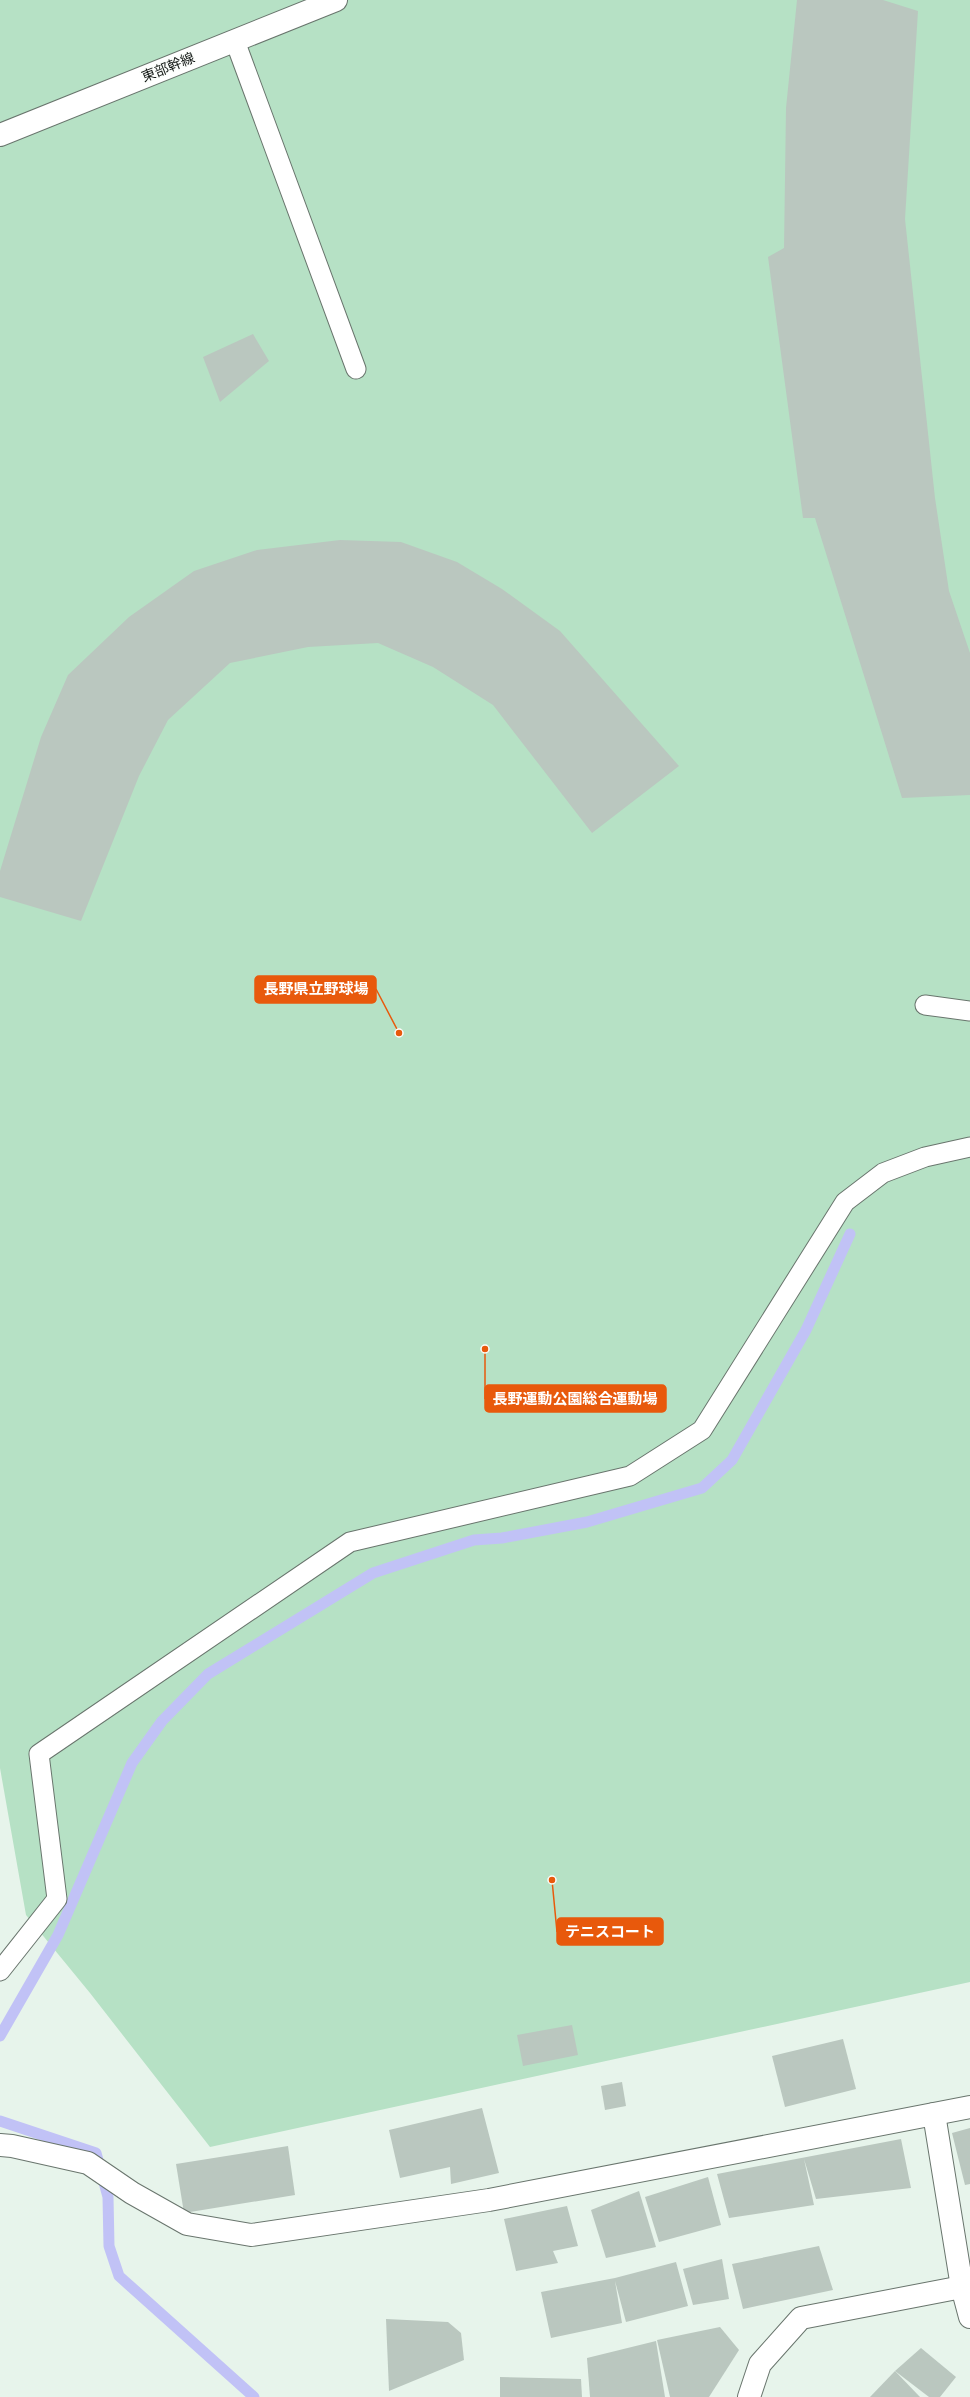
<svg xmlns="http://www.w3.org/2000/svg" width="970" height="2397" viewBox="0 0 970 2397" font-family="Merriweather,'Noto Sans JP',serif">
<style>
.green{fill:#b6e1c5}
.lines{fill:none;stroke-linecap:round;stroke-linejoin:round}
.stream{stroke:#c1c2f6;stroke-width:11}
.building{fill:#bac7bf}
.service-casing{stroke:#69756d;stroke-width:21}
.minor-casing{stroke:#69756d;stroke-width:24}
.tertiary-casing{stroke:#69756d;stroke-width:24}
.service{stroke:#fff;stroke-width:19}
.minor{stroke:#fff;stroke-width:22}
.tertiary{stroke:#fff;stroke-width:22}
.labels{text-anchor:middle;stroke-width:3.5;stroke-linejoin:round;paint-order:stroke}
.street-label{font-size:14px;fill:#141916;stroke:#fcfefc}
.leader{fill:none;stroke:#e8590c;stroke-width:1.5}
.callout-dot{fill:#e8590c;stroke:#fcfefc;stroke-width:1.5}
.callout{fill:#e8590c;stroke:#e8590c;stroke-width:1.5}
.callout-label{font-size:15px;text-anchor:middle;font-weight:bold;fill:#fff}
</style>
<rect width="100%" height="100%" fill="#e7f4eb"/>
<path class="green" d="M0,0H970V1982L210,2147L90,1993L26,1915L0,1768Z"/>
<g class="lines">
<g class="stream">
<path d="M0,2036L58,1935L132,1763L162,1721L208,1674L373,1573L474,1540L502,1538L587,1522L702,1488L732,1460L806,1330L850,1234"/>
<path d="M0,2121L96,2153L108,2197L109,2246L119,2276L254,2397"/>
</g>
</g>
<g class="building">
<path d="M797,0H883L918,11L905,219L935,498L949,591L970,653V795L902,798L815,518H803L768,257L784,248L786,108Z"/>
<path d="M253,334L269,361L220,402L203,357Z"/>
<path d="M340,540L401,542L457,562L502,589L560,631L679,766L592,833L493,705L433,667L378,643L308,647L230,663L168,720L139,776L81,921L0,897V871L41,737L68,675L129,617L194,571L257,550Z"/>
<path d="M572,2025L578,2055L523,2066L517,2035Z"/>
<path d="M843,2039L856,2089L785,2107L772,2056Z"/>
<path d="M622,2082L626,2106L605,2110L601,2086Z"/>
<path d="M482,2108L499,2173L451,2184L450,2167L400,2178L389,2130Z"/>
<path d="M970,2128V2184L965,2185L952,2133Z"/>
<path d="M901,2139L911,2188L816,2199L804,2159L814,2205L729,2218L717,2174Z"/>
<path d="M288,2146L295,2195L184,2213L176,2164Z"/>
<path d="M708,2177L721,2225L659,2242L645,2197Z"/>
<path d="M639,2191L656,2247L606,2258L591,2210Z"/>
<path d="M567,2206L578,2246L553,2251L558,2263L516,2271L504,2219Z"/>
<path d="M819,2246L833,2290L743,2309L732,2264Z"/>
<path d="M722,2259L729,2299L693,2305L683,2269Z"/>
<path d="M676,2262L688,2306L626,2322L615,2281L622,2323L551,2338L541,2292L615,2278Z"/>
<path d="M386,2319L448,2322L461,2333L464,2360L389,2391Z"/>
<path d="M720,2327L739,2350L709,2397H670L657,2340Z"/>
<path d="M656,2341L665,2397H590L587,2358Z"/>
<path d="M921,2348L956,2377L940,2397H929L895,2371Z"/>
<path d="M895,2371L920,2397H870Z"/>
<path d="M500,2377L581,2379L582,2397H500Z"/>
</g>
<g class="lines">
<g class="service-casing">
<g id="service">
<path d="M235,41L356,369"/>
<path d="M925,1005L970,1011"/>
<path d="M0,1971L57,1899L39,1754L350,1542L630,1476L702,1430L845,1202L883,1173L925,1157L970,1147"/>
</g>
</g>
<g class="minor-casing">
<g id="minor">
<path d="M934,2114L962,2287L970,2317"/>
<path d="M0,2145L12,2146L88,2163L132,2193L187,2224L251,2235L489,2200L970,2107"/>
<path d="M749,2397L760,2364L801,2318L962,2287"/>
</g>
</g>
<g class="tertiary-casing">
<path id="tertiary" d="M0,135L336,0"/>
</g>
<use href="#service" class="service"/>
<use href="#minor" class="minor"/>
<use href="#tertiary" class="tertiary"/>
</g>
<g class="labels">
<g class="street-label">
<text transform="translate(168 67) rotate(-22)" y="5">東部幹線</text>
</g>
</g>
<path class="leader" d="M399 1033L376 989M485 1349L485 1399M552 1880L557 1932"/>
<g class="callout-dot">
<circle cx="399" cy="1033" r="4"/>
<circle cx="485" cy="1349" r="4"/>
<circle cx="552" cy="1880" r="4"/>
</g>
<g class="callout">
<rect x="255" y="976" width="121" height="27" rx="4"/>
<rect x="485" y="1385" width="181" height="27" rx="4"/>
<rect x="557" y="1918" width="106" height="27" rx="4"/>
</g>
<g class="callout-label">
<text x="316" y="994">長野県立野球場</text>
<text x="575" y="1404">長野運動公園総合運動場</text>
<text x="610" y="1937">テニスコート</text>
</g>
</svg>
